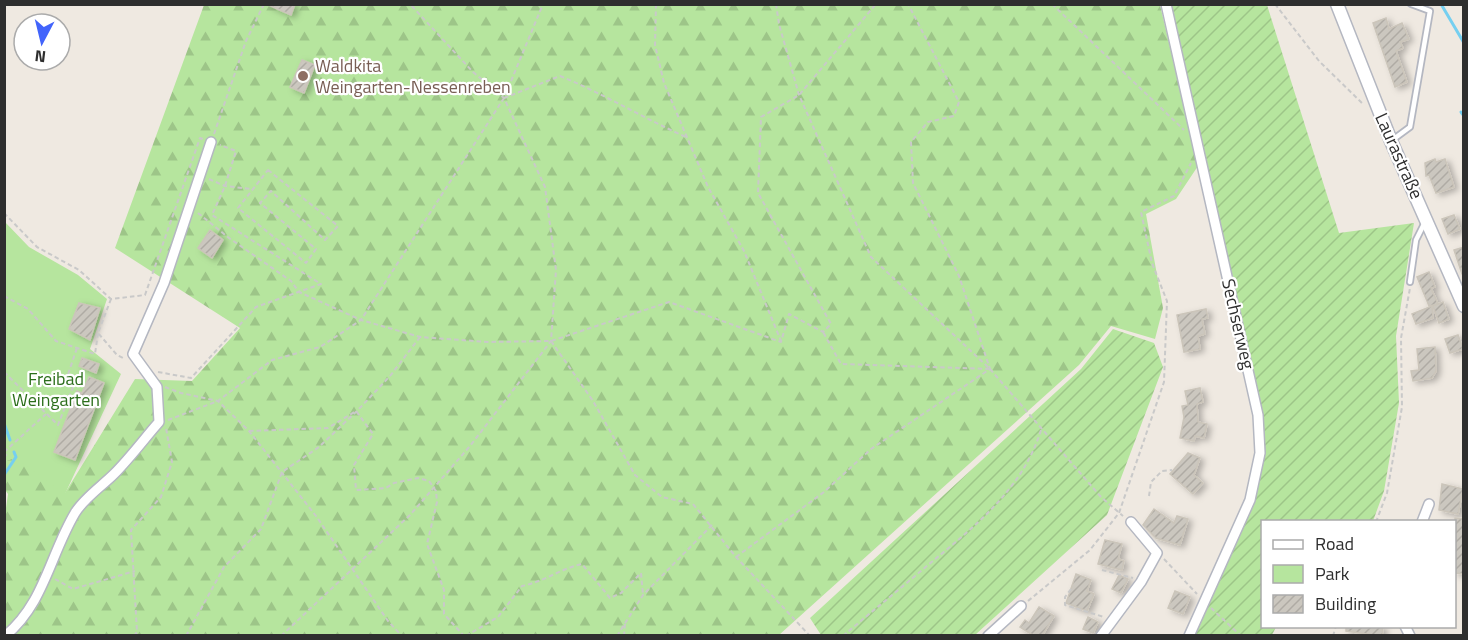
<svg xmlns="http://www.w3.org/2000/svg" width="1468" height="640" viewBox="0 0 1468 640" font-family="'Titillium Web',sans-serif">
<style>
.forest{fill:url(#forest-firs)}
.park{fill:#b6e59e}
.garden{fill:url(#garden-furrows)}
.lines{fill:none;stroke-linecap:round;stroke-linejoin:round}
.stream{stroke:#75cff0;stroke-width:3}
.building{fill:url(#building-hatch);stroke:#cbc5ba;stroke-width:1.5;filter:url(#shadow)}
.service-casing{stroke:#b4b7c1;stroke-width:8}
.minor-casing{stroke:#b4b7c1;stroke-width:12}
.tertiary-casing{stroke:#b4b7c1;stroke-width:15}
.path{stroke:#c9c9c9;stroke-width:2;stroke-dasharray:4.5 3;stroke-linecap:butt}
.service{stroke:#fff;stroke-width:4.5}
.minor{stroke:#fff;stroke-width:9}
.tertiary{stroke:#fff;stroke-width:12}
.education-dot{fill:#8d6e63;stroke:#fff;stroke-width:2}
.labels{text-anchor:middle;stroke-width:4.5;stroke-linejoin:round;paint-order:stroke}
.education-label{font-size:18px;fill:#785e54;stroke:#fff;text-anchor:start}
.street-label{font-size:18px;fill:#2e2e2e;stroke:#fff}
.park-label{font-size:18px;fill:#2c6e1b;stroke:#fff}
</style>
<defs>
<pattern id="forest-firs" width="22" height="20" patternUnits="userSpaceOnUse" patternTransform="scale(1.5)"><rect width="22" height="20" fill="#b6e59e"/><path d="M5 1l3.5 6h-7zM16 11l3.5 6h-7z" fill="#9dc588"/></pattern>
<pattern id="garden-furrows" width="10" height="10" patternUnits="userSpaceOnUse" patternTransform="scale(1.5)"><rect width="10" height="10" fill="#b6e59e"/><path d="M-1 1l2-2M0 10L10 0M9 11l2-2" fill="none" stroke="#9dc588"/></pattern>
<pattern id="building-hatch" width="6" height="6" patternUnits="userSpaceOnUse" patternTransform="scale(1.5)"><rect width="6" height="6" fill="#cbc7bf"/><path d="M-1 1l2-2M0 6l6-6M5 7l2-2" fill="none" stroke="#afaba4"/></pattern>
<filter id="shadow"><feDropShadow dx="4" dy="2.5" stdDeviation="3" flood-color="#0004"/></filter>
</defs>
<rect width="100%" height="100%" fill="#efe9e1"/>
<path class="forest" d="M204,5H1160L1198,166L1176,199L1146,214L1163,308L1155,339L1111,326L1079,365L779,635L5,636L4,522L8,494L5,490V461L16,457L65,493L135,379L192,381L240,328L115,248Z"/>
<path class="park" d="M4,221L29,247L78,275L107,299L90,349L121,374L65,494L16,458L5,461Z"/>
<g class="garden">
<path d="M1166,5H1267L1339,233L1414,223L1396,336L1399,403L1384,491L1373,521L1262,522V626L1276,627L1272,635H1189L1250,500L1260,453L1258,415Z"/>
<path d="M1113,329L1154,343L1163,367L1107,515L975,635H821L810,618L1081,369Z"/>
</g>
<g class="lines">
<g class="stream">
<path d="M1441,4L1464,43"/>
<path d="M1461,112L1464,116"/>
<path d="M4,423L10,440"/>
<path d="M4,475L16,457L14,452"/>
</g>
</g>
<g class="building">
<path d="M266,4H295L291,15Z"/>
<path d="M1386,18L1389,29L1402,23L1409,39L1400,42L1403,48L1396,51L1407,82L1395,87L1373,23Z"/>
<path d="M302,60L315,65L304,93L290,87Z"/>
<path d="M1435,159L1436,162L1445,159L1454,187L1436,193L1429,175L1426,176L1425,163Z"/>
<path d="M1454,215L1460,229L1448,234L1442,219Z"/>
<path d="M210,230L223,240L212,258L198,248Z"/>
<path d="M1464,247V274H1462L1454,250Z"/>
<path d="M1429,272L1435,287L1431,288L1438,304L1429,306L1417,277Z"/>
<path d="M1443,302L1449,319L1439,323L1433,306Z"/>
<path d="M79,303L100,308L90,340L69,329Z"/>
<path d="M1432,306L1433,318L1416,324L1412,314Z"/>
<path d="M1206,309L1208,318L1202,319L1205,334L1198,336L1200,349L1184,352L1177,315Z"/>
<path d="M1458,335L1463,349L1450,353L1445,339Z"/>
<path d="M1435,347L1436,371L1432,378L1413,381L1411,371L1419,370L1417,349Z"/>
<path d="M82,358L99,364L96,373L79,366Z"/>
<path d="M89,377L104,383L75,460L54,452L77,391L82,393Z"/>
<path d="M1200,388L1203,402L1197,404L1198,422L1207,424L1204,438L1195,436L1194,441L1180,438L1184,417L1182,406L1188,405L1185,391Z"/>
<path d="M1188,453L1200,458L1194,475L1203,483L1193,494L1170,474Z"/>
<path d="M1442,484L1463,489L1458,514L1439,510Z"/>
<path d="M1154,509L1174,523L1177,516L1188,519L1180,545L1156,538L1143,525Z"/>
<path d="M1455,518L1464,519V574L1455,573Z"/>
<path d="M1105,540L1122,544L1118,559L1124,561L1122,570L1098,564Z"/>
<path d="M1076,574L1091,580L1087,591L1094,594L1087,611L1066,603Z"/>
<path d="M1119,575L1128,579L1121,593L1112,589Z"/>
<path d="M1175,591L1190,597L1183,614L1168,608Z"/>
<path d="M1039,607L1054,616L1042,636H1034L1020,627L1025,620L1029,623Z"/>
<path d="M1088,617L1098,622L1093,633L1083,629Z"/>
<path d="M1346,627H1383L1382,636L1346,631Z"/>
</g>
<g class="lines">
<g class="service-casing">
<g id="service">
<path d="M1391,141L1410,127L1430,11L1411,4"/>
<path d="M1410,282L1416,240L1425,222"/>
</g>
</g>
<g class="minor-casing">
<g id="minor">
<path d="M1166,4L1258,415L1260,453L1250,500L1189,636"/>
<path d="M1422,522L1429,504"/>
<path d="M1405,626L1410,636"/>
<path d="M5,636C44,604 50,555 75,513C84,498 102,486 114,474C130,458 144,439 159,422L157,387L133,354L164,283L211,142"/>
<path d="M988,636L1021,606"/>
<path d="M1101,636L1141,582L1157,553L1131,522"/>
</g>
</g>
<g class="tertiary-casing">
<path id="tertiary" d="M1337,4L1391,141L1464,306"/>
</g>
<g class="path">
<path d="M656,4L655,45L664,83L708,187L744,251L781,341"/>
<path d="M776,4L779,24L799,95L871,257L990,369L841,364L823,332"/>
<path d="M1052,4L1184,130"/>
<path d="M1275,4L1319,61L1364,105"/>
<path d="M504,98L560,76C604,94 643,118 686,137"/>
<path d="M214,134L246,41L264,4"/>
<path d="M268,170L338,226L325,240L271,191L260,203L316,249L306,263L238,208Z"/>
<path d="M209,179L225,186L252,189"/>
<path d="M4,213L37,247L79,270L111,299L145,295L200,138L203,139"/>
<path d="M198,213L229,238L291,281L299,292L361,320L420,337L488,342L551,341L669,302L781,342L789,314L823,332L831,324L758,193L761,117L799,95L876,4"/>
<path d="M4,296L28,309L56,341L95,354L98,333"/>
<path d="M111,299L98,333L117,355L125,359"/>
<path d="M551,341L593,401L635,475L662,497L693,504L736,557L810,636"/>
<path d="M990,369L1101,497L1123,516"/>
<path d="M4,372L58,425L73,387L65,383L77,348"/>
<path d="M158,372L191,378L256,307L321,284L212,215L225,186L236,151L220,145"/>
<path d="M165,387L181,393L218,401L249,431L316,516L388,621L402,636"/>
<path d="M168,420L218,401L272,360L320,347L361,320L504,98L543,4"/>
<path d="M249,431L328,428L356,411L373,434L354,465L356,490L386,488L394,483L418,478L429,481L436,491L437,502L427,544L444,590V614L464,636"/>
<path d="M4,452L46,414"/>
<path d="M4,458L8,452"/>
<path d="M1149,496L1151,482L1162,471L1172,470"/>
<path d="M1376,522L1387,493L1402,407L1401,338L1410,288"/>
<path d="M736,557L824,492L871,449L990,369L959,276L913,183L911,142L928,122L954,116L959,102L908,4"/>
<path d="M1164,559L1197,594"/>
<path d="M1102,570L1133,578"/>
<path d="M55,579L73,589L135,571"/>
<path d="M1071,589L1065,597V605L1104,617"/>
<path d="M1028,601L1090,550L1119,513L1164,382L1167,301L1152,263L1141,212L1174,196L1191,163"/>
<path d="M1211,608L1241,636"/>
<path d="M134,636L137,632L131,530L161,497L172,462L166,428"/>
<path d="M186,636L224,567L261,529L282,472L319,447L358,410L390,376L420,337"/>
<path d="M281,636L410,515L470,446L551,341L556,270L545,187L504,98L473,72L410,4"/>
<path d="M466,636L498,617L522,586C543,582 560,569 582,564L610,598L621,593L641,573L643,595"/>
<path d="M617,636L643,595L712,525"/>
<path d="M624,636L625,624"/>
<path d="M843,636C871,612 900,589 928,565C974,527 1023,489 1041,430"/>
<path d="M1333,636L1336,626"/>
</g>
<use href="#service" class="service"/>
<use href="#minor" class="minor"/>
<use href="#tertiary" class="tertiary"/>
</g>
<circle class="education-dot" cx="303" cy="76" r="6"/>
<g class="labels">
<g class="education-label">
<text x="315" y="72">Waldkita<tspan x="315" dy="21">Weingarten-Nessenreben</tspan></text>
</g>
<g class="street-label">
<text transform="translate(1399 156) rotate(66)" y="6">Laurastraße</text>
<text transform="translate(1238 324) rotate(77)" y="6">Sechserweg</text>
</g>
<g class="park-label">
<text x="56" y="385">Freibad<tspan x="56" dy="21">Weingarten</tspan></text>
</g>
</g>
<rect width="1468" height="640" fill="none" stroke="#2e2e2e" stroke-width="12"/>
<rect x="1261" y="520" width="195" height="108" fill="#ffffff" stroke="#ababab" stroke-width="1.5"/>
<rect x="1273" y="540" width="30" height="9" fill="#ffffff" stroke="#ababab" stroke-width="1.5"/>
<text x="1315" y="550" font-size="18" fill="#2e2e2e">Road</text>
<rect x="1273" y="565" width="30" height="18" fill="#b6e59e" stroke="#ababab" stroke-width="1.5"/>
<text x="1315" y="580" font-size="18" fill="#2e2e2e">Park</text>
<rect x="1273" y="595" width="30" height="18" fill="url(#building-hatch)" stroke="#ababab" stroke-width="1.5"/>
<text x="1315" y="610" font-size="18" fill="#2e2e2e">Building</text>
<g transform="translate(42 42) rotate(187)"><circle r="28" fill="#ffffff" stroke="#ababab" stroke-width="1.5"/>
<path d="M0-4.5L10 22L0 15L-10 22Z" fill="#4264fb"/>
<text y="-9" font-size="16" font-weight="bold" text-anchor="middle" fill="#2e2e2e">N</text>
</g>
</svg>
